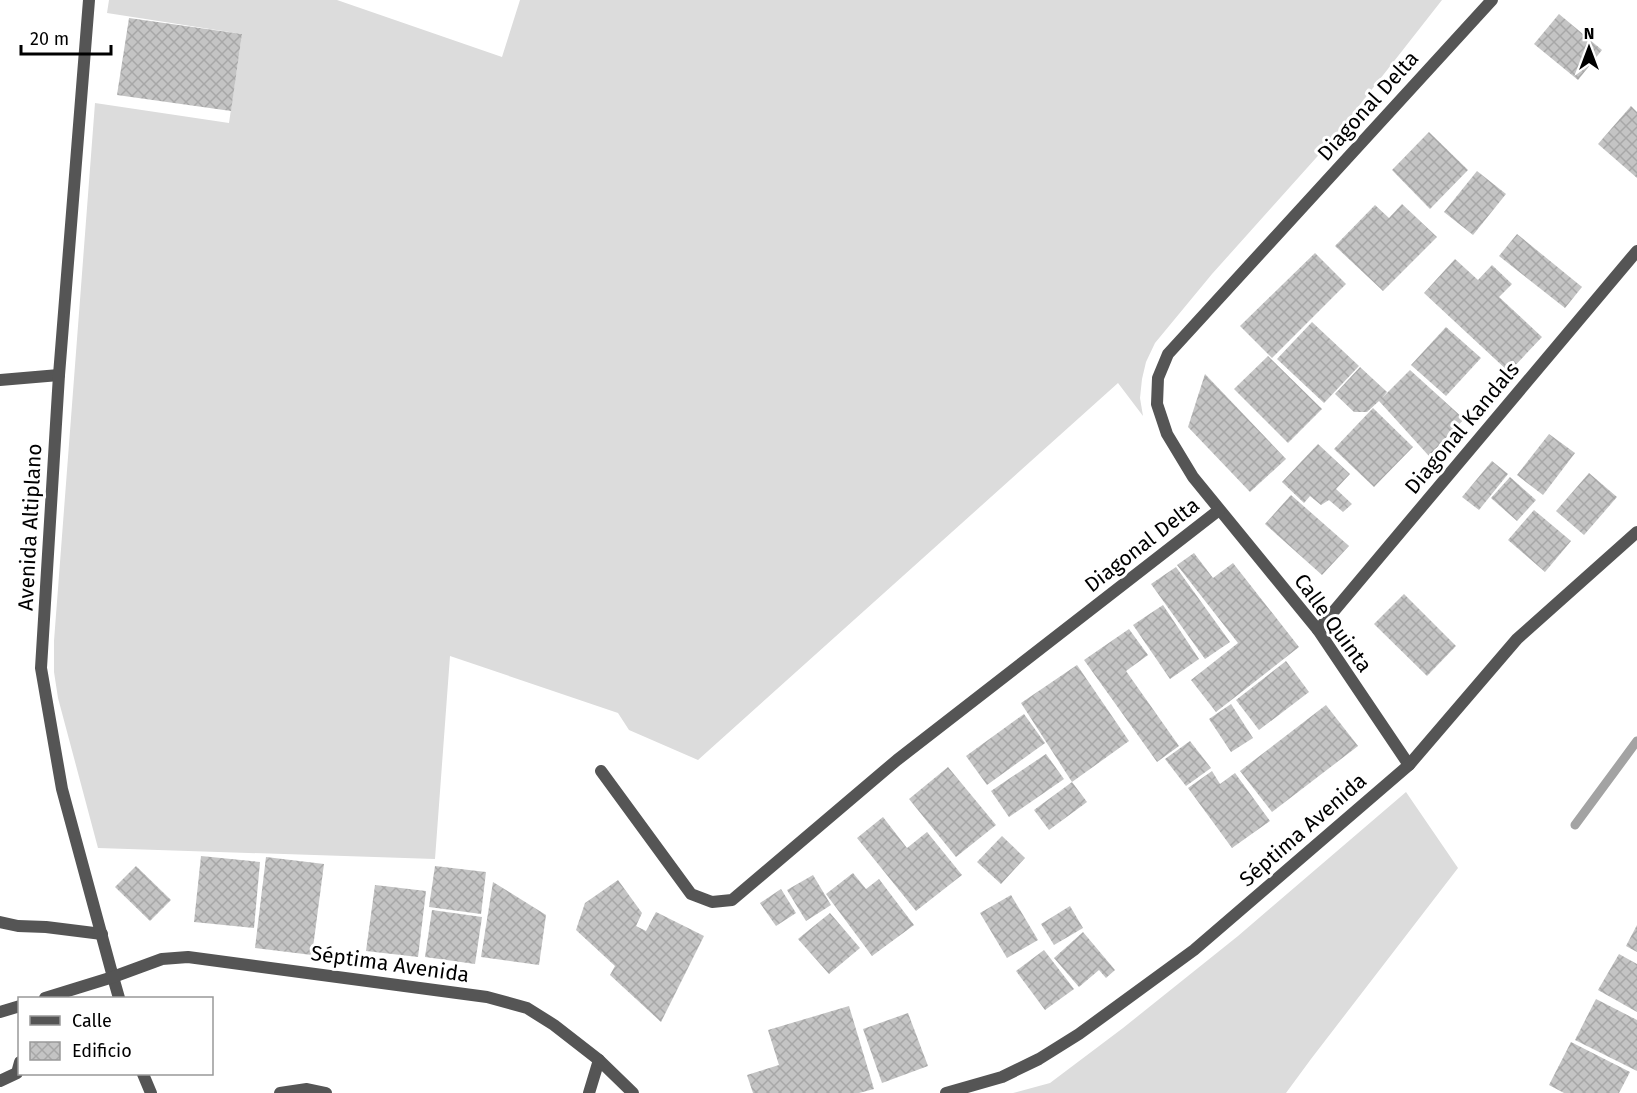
<svg xmlns="http://www.w3.org/2000/svg" width="1637" height="1093" viewBox="0 0 1637 1093" font-family="'Fira Sans',sans-serif">
<style>
.grass{fill:#dcdcdc}
.lines{fill:none;stroke-linecap:round;stroke-linejoin:round}
.stream{stroke:#a3a3a3;stroke-width:9}
.building{fill:url(#building-cross-hatch)}
.service{stroke:#555;stroke-width:12}
.minor{stroke:#555;stroke-width:12}
.tertiary{stroke:#555;stroke-width:12}
.labels{text-anchor:middle;stroke-width:6;stroke-linejoin:round;paint-order:stroke}
.street-label{font-size:21px;fill:#000;stroke:#fff}
</style>
<defs>
<pattern id="building-cross-hatch" width="8" height="8" patternUnits="userSpaceOnUse" patternTransform="scale(1.5)"><rect width="8" height="8" fill="#c4c4c4"/><path d="M0 0l8 8M0 8l8-8" fill="none" stroke="#a7a7a7"/></pattern>
</defs>
<rect width="100%" height="100%" fill="#fff"/>
<g class="grass">
<path d="M109,0H337L502,57L520,0H1442L1333,139L1212,274L1155,343L1146,362L1142,379L1140,398L1143,416L1118,383L698,760L629,730L618,713L450,656L435,859L98,848L58,698L54,672V641L95,103L229,123L242,34L107,13Z"/>
<path d="M1406,792L1458,868L1311,1059L1286,1093H1013L1050,1083L1123,1028L1238,936Z"/>
</g>
<g class="lines">
<path class="stream" d="M1575,825L1637,741"/>
</g>
<g class="building">
<path d="M1559,14L1602,50L1578,80L1534,44Z"/>
<path d="M129,18L242,34L231,111L117,95Z"/>
<path d="M1631,106L1637,112V178L1598,144Z"/>
<path d="M1429,132L1468,170L1430,209L1392,170Z"/>
<path d="M1477,171L1506,194L1473,235L1444,212Z"/>
<path d="M1402,204L1437,237L1383,291L1335,246L1375,205L1389,218Z"/>
<path d="M1517,234L1582,287L1565,308L1499,256Z"/>
<path d="M1315,253L1346,284L1272,358L1240,326Z"/>
<path d="M1455,259L1478,280L1492,265L1512,284L1499,297L1542,337L1509,372L1424,293Z"/>
<path d="M1312,322L1359,366L1324,403L1277,359Z"/>
<path d="M1446,327L1481,358L1446,396L1411,365Z"/>
<path d="M1268,356L1322,409L1288,443L1234,389Z"/>
<path d="M1360,367L1387,392L1382,398L1410,370L1464,419L1429,456L1379,401L1367,412H1354L1335,394Z"/>
<path d="M1205,374L1286,459L1250,492L1188,427Z"/>
<path d="M1373,408L1413,447L1374,487L1334,449Z"/>
<path d="M1549,434L1575,453L1543,495L1517,475Z"/>
<path d="M1318,444L1350,474L1336,489L1352,504L1343,512L1329,500L1321,505L1310,496L1304,503L1282,482Z"/>
<path d="M1492,461L1508,474L1479,510L1462,497Z"/>
<path d="M1589,473L1617,497L1584,535L1556,511Z"/>
<path d="M1510,477L1536,500L1517,521L1491,498Z"/>
<path d="M1291,495L1349,546L1322,575L1265,524Z"/>
<path d="M1534,510L1571,541L1545,572L1508,540Z"/>
<path d="M1194,553L1213,578L1233,563L1299,647L1216,712L1191,680L1238,643L1177,565Z"/>
<path d="M1176,567L1230,642L1205,659L1151,584Z"/>
<path d="M1404,594L1456,646L1427,676L1374,624Z"/>
<path d="M1163,605L1199,659L1170,679L1133,625Z"/>
<path d="M1129,629L1148,655L1126,671L1179,746L1157,762L1084,660Z"/>
<path d="M1286,661L1309,692L1259,730L1236,700Z"/>
<path d="M1077,665L1129,741L1072,782L1021,703Z"/>
<path d="M1231,704L1253,738L1231,752L1209,719Z"/>
<path d="M1326,705L1358,746L1272,812L1240,771Z"/>
<path d="M1024,714L1045,743L987,785L966,756Z"/>
<path d="M1190,741L1211,768L1186,786L1165,759Z"/>
<path d="M1046,754L1064,779L1009,817L991,791Z"/>
<path d="M948,767L996,825L956,857L909,799Z"/>
<path d="M1212,771L1220,784L1235,773L1270,821L1232,848L1188,788Z"/>
<path d="M1072,782L1087,802L1049,830L1034,810Z"/>
<path d="M883,817L907,848L927,832L962,875L916,911L857,838Z"/>
<path d="M1002,836L1025,858L1001,884L977,862Z"/>
<path d="M201,856L260,862L254,928L194,922Z"/>
<path d="M266,857L324,864L312,955L255,948Z"/>
<path d="M136,866L171,900L150,921L115,887Z"/>
<path d="M435,866L486,872L481,914L429,907Z"/>
<path d="M853,873L866,889L879,879L914,925L872,956L826,894Z"/>
<path d="M813,875L831,905L806,921L787,890Z"/>
<path d="M618,880L642,913L636,926L646,931L656,912L704,936L661,1022L610,975L615,966L576,930L585,903Z"/>
<path d="M493,882L546,915L539,965L481,957Z"/>
<path d="M375,885L426,891L418,957L366,951Z"/>
<path d="M781,889L796,913L776,926L760,903Z"/>
<path d="M1011,895L1038,940L1007,958L980,913Z"/>
<path d="M1070,906L1083,928L1054,945L1041,924Z"/>
<path d="M432,910L482,917L475,964L425,957Z"/>
<path d="M830,913L860,948L829,974L798,939Z"/>
<path d="M1637,925V952L1626,946Z"/>
<path d="M1083,932L1115,970L1106,978L1099,970L1079,987L1054,958Z"/>
<path d="M1044,950L1074,989L1045,1010L1016,971Z"/>
<path d="M1619,954L1637,964V1012L1598,990Z"/>
<path d="M1596,999L1637,1020V1071L1575,1040Z"/>
<path d="M849,1006L874,1089L859,1093H753L747,1075L779,1065L768,1030Z"/>
<path d="M908,1013L928,1066L882,1083L863,1029Z"/>
<path d="M1571,1042L1630,1072L1619,1093H1564L1549,1085Z"/>
</g>
<g class="lines">
<g class="service">
<path d="M0,922L18,926L46,927L102,934"/>
<path d="M113,977L119,998"/>
<path d="M143,1074L151,1093"/>
<path d="M0,1081L17,1073L20,1062"/>
<path d="M280,1093L307,1089L326,1093"/>
<path d="M589,1093L599,1060"/>
</g>
<g class="minor">
<path d="M0,380L59,375"/>
<path d="M1318,630L1637,251"/>
<path d="M1409,765L1318,630L1193,477L1167,434L1157,404L1158,378L1168,354L1492,0"/>
<path d="M601,771L691,894L712,902L732,900L897,760L1219,510"/>
</g>
<g class="tertiary">
<path d="M89,0L59,375L41,668L62,789L113,977"/>
<path d="M45,998L113,977L162,959L188,957L487,997L527,1008L554,1025L599,1060L633,1093"/>
<path d="M0,1012L20,1006"/>
<path d="M946,1093L1002,1077L1039,1059L1079,1034L1194,950L1409,765L1517,639L1637,532"/>
</g>
</g>
<g class="labels">
<g class="street-label">
<text transform="translate(1368 106) rotate(-48)" y="7">Diagonal Delta</text>
<text transform="translate(1462 428) rotate(-50)" y="7">Diagonal Kandals</text>
<text transform="translate(30 527) rotate(-87)" y="7">Avenida Altiplano</text>
<text transform="translate(1142 545) rotate(-38)" y="7">Diagonal Delta</text>
<text transform="translate(1333 623) rotate(54)" y="7">Calle Quinta</text>
<text transform="translate(1303 830) rotate(-41)" y="7">Séptima Avenida</text>
<text transform="translate(390 964) rotate(8)" y="7">Séptima Avenida</text>
</g>
</g>
<rect x="18" y="997" width="195" height="78" fill="#ffffff" stroke="#999999" stroke-width="1.5"/>
<rect x="30" y="1016" width="30" height="9" fill="#555555" stroke="#999999" stroke-width="1.5"/>
<text x="72" y="1027" font-size="18" fill="#000000">Calle</text>
<rect x="30" y="1042" width="30" height="18" fill="url(#building-cross-hatch)" stroke="#999999" stroke-width="1.5"/>
<text x="72" y="1057" font-size="18" fill="#000000">Edificio</text>
<g transform="translate(1589 48)" stroke="#ffffff" stroke-width="4.5" paint-order="stroke">
<path d="M0-4.5L10 22L0 15L-10 22Z" fill="#000000"/>
<text y="-9" font-size="16" font-weight="bold" text-anchor="middle" fill="#000000">N</text>
</g>
<path d="M21 45v9h90v-9" fill="none" stroke="#000000" stroke-width="3"/>
<text x="30" y="45" font-size="18" fill="#000000" stroke="#ffffff" stroke-width="4.5" paint-order="stroke">20 m</text>
</svg>
